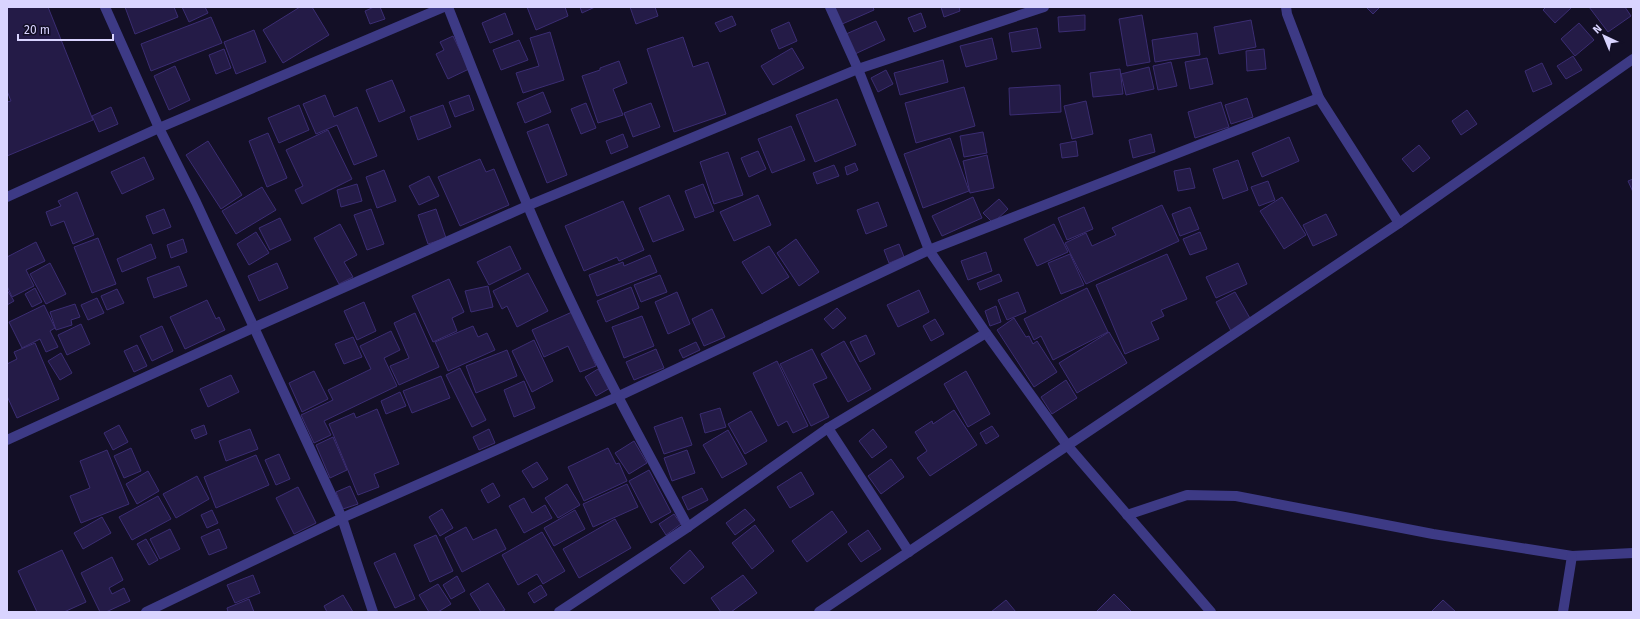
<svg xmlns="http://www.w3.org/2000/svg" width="1640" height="619" viewBox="0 0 1640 619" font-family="'Fira Sans',sans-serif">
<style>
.building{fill:#241b47;stroke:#3b2d73}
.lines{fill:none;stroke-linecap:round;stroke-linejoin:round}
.minor{stroke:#3d3a85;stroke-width:10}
</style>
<rect width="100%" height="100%" fill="#130f26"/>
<g class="building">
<path d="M7,7H48L93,120L7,156V102L11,101L7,91Z"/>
<path d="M125,7H174L178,17L135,34Z"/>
<path d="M182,7H205L208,13L189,22Z"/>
<path d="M300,7H312L329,35L283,63L263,30Z"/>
<path d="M374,7H380L385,19L370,24L365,11Z"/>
<path d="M527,7H565L568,16L536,30Z"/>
<path d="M580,7H595L582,13Z"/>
<path d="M630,7H655L658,16L636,24Z"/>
<path d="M833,7H873L874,10L840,25Z"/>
<path d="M941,7H959L960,11L944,17Z"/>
<path d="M1366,7H1380L1373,14Z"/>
<path d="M1546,7H1570L1571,8L1555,23L1543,10Z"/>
<path d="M1589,7H1625L1631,16L1608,32Z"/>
<path d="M505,13L513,34L490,43L482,23Z"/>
<path d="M921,13L926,27L914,32L908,18Z"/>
<path d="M1085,15V30L1059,32L1058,17Z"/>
<path d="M1142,15L1150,62L1127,66L1119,19Z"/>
<path d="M732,16L736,25L720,32L715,23Z"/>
<path d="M211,17L222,43L151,71L141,44Z"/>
<path d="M1251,20L1256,47L1219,54L1214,27Z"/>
<path d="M876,21L885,40L855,54L846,34Z"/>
<path d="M789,22L797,41L779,49L771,30Z"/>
<path d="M1579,23L1594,40L1575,56L1561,39Z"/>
<path d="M1037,28L1041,48L1012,52L1009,33Z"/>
<path d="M254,30L266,62L236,74L224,42Z"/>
<path d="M550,32L564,80L523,93L516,73L539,66L530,38Z"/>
<path d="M1197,33L1200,55L1155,62L1152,40Z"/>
<path d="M453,36L469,69L448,79L436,54L444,50L440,42Z"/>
<path d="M683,37L693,67L708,62L726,114L674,132L647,49Z"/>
<path d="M992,38L997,59L966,67L960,46Z"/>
<path d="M519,40L528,60L501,70L493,50Z"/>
<path d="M792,48L804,68L773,85L761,66Z"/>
<path d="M224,49L231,68L216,74L209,55Z"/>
<path d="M1264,49L1266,69L1247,71L1246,51Z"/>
<path d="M1573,56L1582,70L1566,79L1557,66Z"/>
<path d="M1207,58L1213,84L1190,89L1185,62Z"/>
<path d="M943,60L948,82L900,95L894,73Z"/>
<path d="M619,61L627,83L613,89L623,115L598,123L582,76L600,70V68Z"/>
<path d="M1171,62L1177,86L1158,90L1153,66Z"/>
<path d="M1542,63L1552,84L1533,92L1525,71Z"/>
<path d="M175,66L190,100L169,110L154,76Z"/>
<path d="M1149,67L1154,89L1126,95L1121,74Z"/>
<path d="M1120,69L1123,94L1093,97L1090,73Z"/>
<path d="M886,70L893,84L878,92L871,78Z"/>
<path d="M392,80L405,111L379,122L366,90Z"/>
<path d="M1060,85L1061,112L1010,115L1009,88Z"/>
<path d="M964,87L975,126L916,143L905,103Z"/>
<path d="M543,92L551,112L525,123L517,103Z"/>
<path d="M325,95L334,117L357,107L377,156L354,165L337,125L316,134L303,104Z"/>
<path d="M469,95L474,110L455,117L449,102Z"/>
<path d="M1247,98L1253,117L1231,124L1225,105Z"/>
<path d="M837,99L856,145L815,162L796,115Z"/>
<path d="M1086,101L1093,134L1072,139L1064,106Z"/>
<path d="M1221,102L1229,127L1195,138L1188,112Z"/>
<path d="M586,103L596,128L581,134L571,109Z"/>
<path d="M651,103L660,127L633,137L624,113Z"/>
<path d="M299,105L309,130L279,143L268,118Z"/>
<path d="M443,105L451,127L418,140L410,117Z"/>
<path d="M111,107L118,124L99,132L92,116Z"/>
<path d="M1467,110L1477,124L1461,135L1452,121Z"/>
<path d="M548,124L567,175L547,183L527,132Z"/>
<path d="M791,126L805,160L772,173L758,139Z"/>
<path d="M328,130L352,179L302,204L295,190L303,186L286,150Z"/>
<path d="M983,132L987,153L964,157L960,136Z"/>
<path d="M268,133L287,178L267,187L249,141Z"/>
<path d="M623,134L628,147L611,154L606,141Z"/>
<path d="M1151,134L1155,152L1133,158L1129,140Z"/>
<path d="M1289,137L1299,161L1262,177L1252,153Z"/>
<path d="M950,138L969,191L923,208L904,154Z"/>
<path d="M208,141L242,195L221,209L186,155Z"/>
<path d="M1076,141L1078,156L1062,158L1060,144Z"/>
<path d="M1419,145L1430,158L1413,172L1402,159Z"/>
<path d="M758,151L766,169L749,177L741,158Z"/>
<path d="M728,152L743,195L714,204L700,162Z"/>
<path d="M987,155L994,188L970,193L963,161Z"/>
<path d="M144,157L154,179L122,194L111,172Z"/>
<path d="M480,159L486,172L494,169L509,205L460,226L438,177Z"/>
<path d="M1238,160L1248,190L1223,199L1213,169Z"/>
<path d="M855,163L858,170L847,175L845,167Z"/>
<path d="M834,165L839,176L817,184L813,173Z"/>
<path d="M1190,168L1195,188L1178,191L1174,171Z"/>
<path d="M384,170L396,201L377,208L366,177Z"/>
<path d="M429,176L439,196L419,205L409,186Z"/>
<path d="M1633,179V192L1628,181Z"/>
<path d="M1268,181L1275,200L1259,206L1251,187Z"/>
<path d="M357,184L362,201L341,207L337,190Z"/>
<path d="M703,184L714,211L695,218L685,191Z"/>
<path d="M262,187L276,210L236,234L222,211Z"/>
<path d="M77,192L94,235L73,244L64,221L51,226L46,212L61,206L58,201Z"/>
<path d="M669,195L684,230L653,242L639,208Z"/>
<path d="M758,195L771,225L734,241L720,212Z"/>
<path d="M973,197L982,218L942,236L932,216Z"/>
<path d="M1282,197L1306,235L1284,249L1260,211Z"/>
<path d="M999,199L1008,209L993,223L983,213Z"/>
<path d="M623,201L644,250L619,261L617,257L584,271L565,226Z"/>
<path d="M878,202L887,226L866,234L857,210Z"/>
<path d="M1162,205L1179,241L1086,284L1065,243L1086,233L1092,246L1116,235L1112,228Z"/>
<path d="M1084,207L1093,229L1067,240L1058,218Z"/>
<path d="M1190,207L1199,229L1180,236L1172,214Z"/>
<path d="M164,209L171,227L153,234L146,216Z"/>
<path d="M371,209L384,244L367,250L354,215Z"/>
<path d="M436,209L446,238L428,244L418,215Z"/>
<path d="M1326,214L1337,235L1313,246L1303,225Z"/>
<path d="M280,218L291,240L270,250L259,228Z"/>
<path d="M340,224L357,255L344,262L353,277L339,284L314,238Z"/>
<path d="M1054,224L1068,252L1037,266L1024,239Z"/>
<path d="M256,232L269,253L249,265L237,244Z"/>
<path d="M1200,232L1207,249L1190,255L1183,239Z"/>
<path d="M98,238L116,284L92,293L74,247Z"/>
<path d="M183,239L187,252L171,258L167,245Z"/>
<path d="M796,239L819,272L799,286L777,253Z"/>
<path d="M36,242L45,261L26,270L34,286L12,297L7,286V257Z"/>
<path d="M151,244L156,258L122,272L117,259Z"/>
<path d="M899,244L904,257L889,263L884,250Z"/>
<path d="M510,246L521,269L489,285L477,262Z"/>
<path d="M769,246L789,277L762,294L742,262Z"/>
<path d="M986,252L992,271L968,280L961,261Z"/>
<path d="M1070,254L1084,285L1061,294L1048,263Z"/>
<path d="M1167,254L1187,299L1161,310L1164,316L1151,322L1159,339L1125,354L1096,285Z"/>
<path d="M650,255L657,272L597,296L589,275L623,262L624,266Z"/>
<path d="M50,263L66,294L46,304L30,274Z"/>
<path d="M277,263L288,288L259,301L248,276Z"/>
<path d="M1238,263L1247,284L1216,298L1206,277Z"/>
<path d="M179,266L187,286L154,298L147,278Z"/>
<path d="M528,273L548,311L517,327L507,306L502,309L493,291Z"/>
<path d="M999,274L1002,281L980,290L977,283Z"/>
<path d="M660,275L667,292L641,302L634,285Z"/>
<path d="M449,279L464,312L452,318L457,331L433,342L412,296Z"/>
<path d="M488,286L493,307L471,312L465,291Z"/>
<path d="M631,287L639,308L606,322L597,301Z"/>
<path d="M35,288L42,302L32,307L25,294Z"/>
<path d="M1087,288L1108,332L1053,360L1041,336L1034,340L1024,319Z"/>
<path d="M117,289L124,303L107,310L101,296Z"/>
<path d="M7,290L14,301L7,305Z"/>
<path d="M919,290L929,312L898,327L887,305Z"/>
<path d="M677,292L690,324L668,334L655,302Z"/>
<path d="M1018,292L1026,312L1007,320L998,300Z"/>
<path d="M1235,292L1251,320L1231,331L1216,302Z"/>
<path d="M97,298L104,313L88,320L81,305Z"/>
<path d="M207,300L216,319L219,317L225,330L185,349L170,317Z"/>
<path d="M364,302L376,331L357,340L344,311Z"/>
<path d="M75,304L80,317L71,320L72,325L56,330L50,312Z"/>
<path d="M44,305L55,328L50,331L58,347L46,352L40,339L22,348L9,322Z"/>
<path d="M996,306L1001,322L990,326L985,311Z"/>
<path d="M837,308L846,318L833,329L824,319Z"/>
<path d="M712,309L725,337L704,346L692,319Z"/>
<path d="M572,312L596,366L580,372L568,346L544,357L532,330Z"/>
<path d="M415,313L439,367L399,385L390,366L409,358L394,323Z"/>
<path d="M642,316L654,346L624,358L612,327Z"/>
<path d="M1014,318L1026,337L1029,336L1033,344L1037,341L1057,372L1034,387L997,330Z"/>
<path d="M935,319L944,334L931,341L923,326Z"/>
<path d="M81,324L90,344L67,355L58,335Z"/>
<path d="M162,326L173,351L152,361L140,336Z"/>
<path d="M473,326L478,337L487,333L495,350L448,371L435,342Z"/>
<path d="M391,331L400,350L384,358L397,386L324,421L331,435L314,443L301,415L333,400L328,390L371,369L360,346Z"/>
<path d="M1109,332L1127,363L1077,393L1059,363Z"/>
<path d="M866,335L875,354L860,362L850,342Z"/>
<path d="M353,337L362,357L344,364L335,344Z"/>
<path d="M534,340L553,381L532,392L512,351Z"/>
<path d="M844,341L871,389L848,402L821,354Z"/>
<path d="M696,342L700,350L683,358L679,350Z"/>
<path d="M35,343L59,399L17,418L7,396V364L17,359L14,352Z"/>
<path d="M137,345L147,366L134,372L124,351Z"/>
<path d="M656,349L664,368L634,380L626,362Z"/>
<path d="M812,349L827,378L813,384L829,417L811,426L780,364Z"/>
<path d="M507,350L517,376L476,393L466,366Z"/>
<path d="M61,353L72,373L60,380L48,361Z"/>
<path d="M777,361L808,426L793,433L787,421L778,426L753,373Z"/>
<path d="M460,368L486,420L472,427L446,375Z"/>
<path d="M598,369L610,388L596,396L585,377Z"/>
<path d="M314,371L328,399L302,412L289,383Z"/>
<path d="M966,371L990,414L968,427L944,384Z"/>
<path d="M231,375L239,392L208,407L200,389Z"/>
<path d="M441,376L450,398L412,413L403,391Z"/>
<path d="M1066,380L1077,398L1052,414L1041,397Z"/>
<path d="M524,381L535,408L514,417L504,390Z"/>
<path d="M400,392L406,406L386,414L381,401Z"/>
<path d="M720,408L726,427L705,433L700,414Z"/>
<path d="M377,409L399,464L374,474L379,487L358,495L329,424L354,413L356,418Z"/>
<path d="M954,410L977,445L930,476L917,458L927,451L915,432L932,421L933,424Z"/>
<path d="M751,411L767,441L745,454L728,424Z"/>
<path d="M682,417L692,445L664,454L654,427Z"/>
<path d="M119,425L128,442L113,450L104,433Z"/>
<path d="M204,425L207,434L195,439L191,430Z"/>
<path d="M992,426L999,436L986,444L980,433Z"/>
<path d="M250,429L258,449L226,461L219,441Z"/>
<path d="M489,429L495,443L479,450L473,437Z"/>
<path d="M873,429L887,447L872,458L859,441Z"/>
<path d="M728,430L747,464L722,478L703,445Z"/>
<path d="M333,437L347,470L330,478L316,445Z"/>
<path d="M634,441L647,463L629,474L615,453Z"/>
<path d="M131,448L141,471L124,478L114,456Z"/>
<path d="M608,448L616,464L619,463L627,481L584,501L568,467Z"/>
<path d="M107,450L129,504L81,523L70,496L90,488L80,461Z"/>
<path d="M687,450L695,473L672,481L664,458Z"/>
<path d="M279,454L290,479L276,485L265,460Z"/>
<path d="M256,455L269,485L216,508L204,477Z"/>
<path d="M891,459L904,477L881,494L868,476Z"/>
<path d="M537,462L548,479L533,488L522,471Z"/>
<path d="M649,470L671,512L651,523L629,481Z"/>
<path d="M148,471L159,491L137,504L126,484Z"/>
<path d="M801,472L814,494L790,508L777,487Z"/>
<path d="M197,476L209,499L176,518L163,494Z"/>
<path d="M493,483L500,496L488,503L481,490Z"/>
<path d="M567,484L580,505L558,518L545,498Z"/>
<path d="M627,484L638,507L593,527L583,504Z"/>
<path d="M350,486L358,504L343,509L336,492Z"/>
<path d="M298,487L316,523L294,534L276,498Z"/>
<path d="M702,488L708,500L688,510L682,497Z"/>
<path d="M158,496L171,519L132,540L119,517Z"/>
<path d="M524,498L532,513L545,505L552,518L524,533L509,506Z"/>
<path d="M442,509L453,528L440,536L429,517Z"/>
<path d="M745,509L755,520L735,535L726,523Z"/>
<path d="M212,510L218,523L207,528L201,515Z"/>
<path d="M575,510L585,529L554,546L544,528Z"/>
<path d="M832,511L847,532L807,562L792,541Z"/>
<path d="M674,514L681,524L666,535L659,524Z"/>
<path d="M102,517L111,533L83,549L74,533Z"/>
<path d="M615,519L631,548L579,578L563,549Z"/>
<path d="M755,525L774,551L752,569L732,543Z"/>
<path d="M466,527L473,540L496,529L506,549L462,572L445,538Z"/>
<path d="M170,529L180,549L160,559L150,539Z"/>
<path d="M219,529L227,548L209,555L201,537Z"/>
<path d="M868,530L881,549L861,562L848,544Z"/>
<path d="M542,532L565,571L543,584L537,574L518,585L502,555Z"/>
<path d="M436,535L453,571L430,582L414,545Z"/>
<path d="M146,539L158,560L149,565L137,544Z"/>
<path d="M62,550L86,602L64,612H37L18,571Z"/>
<path d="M690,550L704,567L684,584L670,568Z"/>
<path d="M395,553L415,599L395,608L374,563Z"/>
<path d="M112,557L123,580L109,588L112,594L124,588L130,601L106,612H100L81,573Z"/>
<path d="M253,575L260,593L235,603L227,585Z"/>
<path d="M743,575L757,593L731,612H721L711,598Z"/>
<path d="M457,576L465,591L451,599L443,585Z"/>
<path d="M488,583L505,610L501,612H481L470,594Z"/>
<path d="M438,584L451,604L438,612H429L419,595Z"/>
<path d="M541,585L547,595L534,603L528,593Z"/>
<path d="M1114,594L1131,611L1130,612H1098L1097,611Z"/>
<path d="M343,595L353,612H327L324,606Z"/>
<path d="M249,599L254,612H228L227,608Z"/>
<path d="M1006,600L1016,612H991Z"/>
<path d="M1443,600L1456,612H1431Z"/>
</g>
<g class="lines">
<g class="minor">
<path d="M105,7L159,128L196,202L342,518L373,612"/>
<path d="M448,7C487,106 525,206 571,302C607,379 648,453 688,527"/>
<path d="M830,7L858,69L929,250L986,333L1067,445L1211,612"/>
<path d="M1286,7L1287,14L1319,98L1399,223"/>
<path d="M7,197L159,128L444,7"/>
<path d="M828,428L909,552"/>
<path d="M7,440L253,328L527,206L858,69L1044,7"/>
<path d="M1127,515L1187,495L1236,496L1433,534L1572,556L1633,553"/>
<path d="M146,612L342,518L619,396L929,250L1319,98"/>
<path d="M559,612L688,527L828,428L986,333"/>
<path d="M819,612L1399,223L1633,59"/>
<path d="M1563,612L1572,556"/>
</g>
</g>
<rect width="1640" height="619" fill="none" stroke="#d9d4ff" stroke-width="16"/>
<g transform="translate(1604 36) rotate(316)" stroke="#130f26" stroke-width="3" paint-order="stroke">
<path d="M0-3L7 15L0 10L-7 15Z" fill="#d9d4ff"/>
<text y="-6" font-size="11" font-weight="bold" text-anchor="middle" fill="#d9d4ff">N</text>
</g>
<path d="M18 34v6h95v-6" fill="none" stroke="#d9d4ff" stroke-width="2"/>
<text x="24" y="34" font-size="12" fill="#d9d4ff" stroke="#130f26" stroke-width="3" paint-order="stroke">20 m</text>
</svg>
